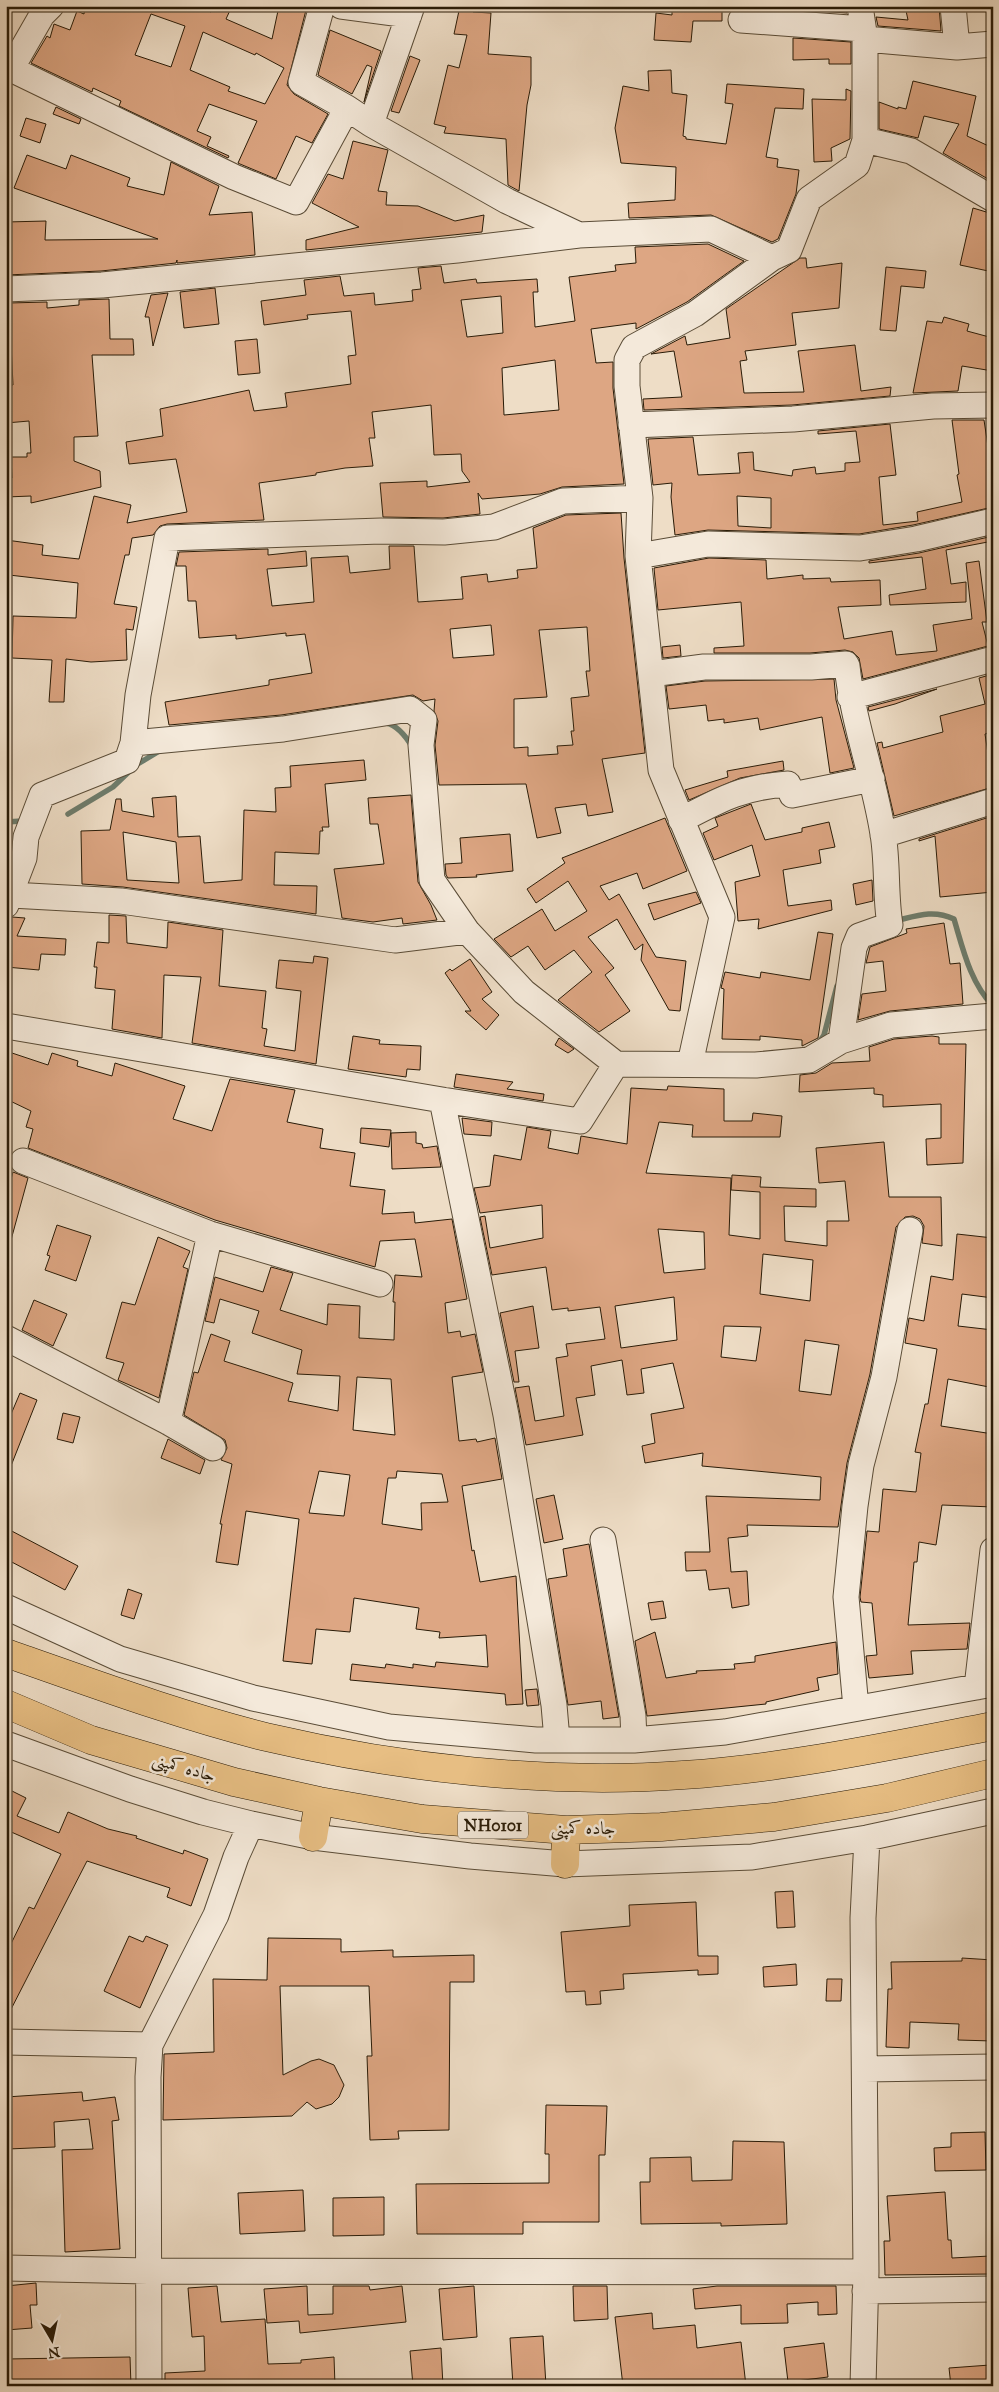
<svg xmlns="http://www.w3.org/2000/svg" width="999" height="2392" viewBox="0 0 999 2392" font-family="'IM FELL Great Primer',Amiri,serif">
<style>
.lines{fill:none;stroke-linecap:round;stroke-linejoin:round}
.stream{stroke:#6d7c6c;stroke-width:5.5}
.building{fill:#dda683;stroke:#291b07;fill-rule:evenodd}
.minor-casing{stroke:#5a4c37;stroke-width:27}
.highway-casing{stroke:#291b07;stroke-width:29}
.minor{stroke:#f4e9da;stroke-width:25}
.highway{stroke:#e7be83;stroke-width:28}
.labels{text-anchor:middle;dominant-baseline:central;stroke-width:5;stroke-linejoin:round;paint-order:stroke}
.shield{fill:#f4e9da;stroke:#665946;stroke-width:1}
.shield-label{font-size:16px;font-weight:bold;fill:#291b07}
.street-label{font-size:18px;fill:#291b07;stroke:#f4e9da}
</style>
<rect width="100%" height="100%" fill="#eeddc6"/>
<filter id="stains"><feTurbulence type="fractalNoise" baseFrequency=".004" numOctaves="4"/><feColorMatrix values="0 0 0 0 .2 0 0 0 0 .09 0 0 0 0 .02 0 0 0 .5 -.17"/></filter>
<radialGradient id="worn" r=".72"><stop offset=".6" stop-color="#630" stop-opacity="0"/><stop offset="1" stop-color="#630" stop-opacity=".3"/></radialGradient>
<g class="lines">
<path class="stream" d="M386,723C397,725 407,738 413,748
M68,814L113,787L136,765L161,750
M6,822L22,821
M895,921C916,916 933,909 954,919C963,949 970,982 993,1006
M818,1044L824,1035L837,986"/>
</g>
<path class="building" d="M85,6H194L211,12L213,6H232L226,19L272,39L279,6H307L287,85L294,94L328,114L312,143L296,136L276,179L240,164L238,163L257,121L209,104L197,131L211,137L207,146L229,156L228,158L119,106L121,101L93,88L92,92L31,63L47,36L50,38L54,24L70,30L77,11L84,14ZM151,14L185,26L171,67L135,55ZM203,32L255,55L256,53L284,68L265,104L228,91L230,87L190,70Z
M460,6H474L473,12L491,13L488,54L531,57V85L527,105L519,191L508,185L506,139L444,133L446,127L434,124L448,65L459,68L467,35L454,34Z
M672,6H722V21H693L691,42L654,40L656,13L672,15Z
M792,6H846L847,13L792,9Z
M905,6H939L941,31L878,26L876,17L908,20Z
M330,30L381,51L364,102L372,67L367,65L352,94L318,75Z
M793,38L851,42V64H829V59L793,60Z
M410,56L420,60L399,113L391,111Z
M671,70L672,93L687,95L683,136L686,137V139L726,144L733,104L725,103L727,84L804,89L803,109L775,108L766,157L778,159L777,167L799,170L796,194L778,239L772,242L711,215L629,218L628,203L675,200L676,167L621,163L615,128L623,86L649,91L648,71Z
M913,81L976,96L967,136L993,148V165L988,179L943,153L959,124L924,116L918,138L879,129V102L898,109V107L906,109Z
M846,89L851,91L850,139L831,148L832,161L814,162L812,99L846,100Z
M56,107L81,119L79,124L53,114Z
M26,118L46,124L40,143L20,136Z
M353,141L388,150L378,191L387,192L386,205L418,206L455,221L484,215L482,232L306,250V240L359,227L312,203L328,174L343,179Z
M27,155L66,169L71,155L130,178L127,186L164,195L171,162L219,186L209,215L252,212L255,255L177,263V260L176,263L101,271L6,275V222L46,221L45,240L158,239L14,188Z
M973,208L993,214V272L960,265Z
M708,244L744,261L687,302L636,329V323L591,329L596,363L613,362V388L624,484L562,487L540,494L482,499L478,493L480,514L443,518L383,517L380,483L427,481V487L470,482L462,471L461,454L434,455L431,405L372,412L375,438H369L373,466L345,468L316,473V475L259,483L264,520L167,524L160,526L153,535L132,538L129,555H125L114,604L137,607L133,630L126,629L127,660L91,662L66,659L64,702H49L52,660L12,658L13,616L76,618L78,583L9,575L6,573V540L43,545L42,555L79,559L94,496L131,505L127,523L187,512L176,459L129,464L126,442L163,436L160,409L249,390L254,411L287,407L285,393L351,384L348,356L356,355L351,311L307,315L308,319L264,325L261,301L306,295L304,280L340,276L344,296L374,293L375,305L413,301L412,290L421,289L418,268L441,266L444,283L476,279L477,283L537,279L538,292H533L535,327L575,321L569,277L616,271L615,265L636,263L635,247ZM501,296L503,333L467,337L461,300ZM555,360L559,410L504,415L502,368Z
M800,258H806L807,268L842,263L839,308L792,313L796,345L745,351L747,360L740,361L744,393L804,392L798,351L855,345L861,391L891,387L890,396L792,405L644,410L643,399L682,397L674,351L651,354L685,336L687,345L730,338L726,309Z
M886,267L926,271L924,288L901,286L896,331L880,330Z
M215,288L219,324L184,328L180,292Z
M168,293L153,346L149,317H145L151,295Z
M109,299L110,339H133L134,355H92L98,436L74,437V461L100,471L101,487L31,503V496L6,497V478H12L11,457H27V453H31L29,421L6,423V385H13L9,303L47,302V308L79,305V300Z
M944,317L969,324L967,331L993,338V371L962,366L958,391L913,393L927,321L942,323Z
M257,339L260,373L238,375L235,341Z
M952,420H984L993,480V507L913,525L859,534L708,530L675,535L671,497L672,483L653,485L648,439L693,437L698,475L740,473L738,453L753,452L754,470L792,476L793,470L815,467L816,474L845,471V463L860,462L856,431L818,434V431L890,424L896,475L879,477L883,525L918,521L917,512L962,502L957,475L959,474ZM737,496L771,498V528L738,526Z
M621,513L624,558L645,753L602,759L613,812L588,816L586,804L555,808L561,833L537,838L526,784L439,785L435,745L438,721L434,711L435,699L423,701L413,695L281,715L169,725L165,702L269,685V680L312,673L305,634L286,636V633L236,639V635L199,638L196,601H188L186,566H176L179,552L268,549V555L306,551L307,566L267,569L272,606L314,602L311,558L348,556L350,573L390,569L389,546H414L418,602L463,599L461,577L487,574L488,582L518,578L517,570L537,568L533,528L566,515ZM491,625L494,655L453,658L450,629ZM587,627L590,671H586L589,696L571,698L574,731H571L573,745L557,746L558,754L528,756V747L514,748V699L547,697L539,630Z
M993,536V541L946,550L951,584L966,582V602L890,605L889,595L926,589L922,557L869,563V561L919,553Z
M709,558L766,560L767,579L803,575V579L830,578L831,582L880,580L881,605L838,607L844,639L892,631L896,655L937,651L933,625L972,619L966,563L979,561L987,622H982L988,646L863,679L859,658L853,652L845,650L810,653H714V648L744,646L741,602L658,610L654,568Z
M680,645L681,656L663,658L662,647Z
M993,674V732L985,734L993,787L894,816L877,743L882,742L883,748L943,732L940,716L985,704L979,678Z
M834,679L836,700L854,768L830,773L822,717L760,730L758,718L724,723V719L708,721L706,705L669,709L666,686L705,681Z
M937,689L895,704L869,711L868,707Z
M364,760L366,780L325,784L329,827H322L323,831H320L319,854L275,852L274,885L317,886L316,914L123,887L82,884L81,831L110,830L116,799H121L122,811L154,817L152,798L176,796L178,837L200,836L204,883L242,880L244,810L276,812L275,788L291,787L290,766ZM123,832L176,842L179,883L127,880Z
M783,761L784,770L740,778L689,800L685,790L728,777L727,771Z
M411,795L418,882L431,905L437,920L403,924L402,918L373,922L342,918L334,869L384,864L378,824H370L368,798Z
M751,804L765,840L802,832V828L829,822L835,847L819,850L821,863L783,870L788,906L831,900L832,910L758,929L759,919L738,921L735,882L760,876L752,845L714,860L703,833L718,826L715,818Z
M993,816V892L940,897L935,836L919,841V839Z
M665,818L687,871L643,889L637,873L600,886L609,900L619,894L656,957L686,961L680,1011L669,1010L641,960L643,944L635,950L617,919L588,937L614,968L605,975L630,1011L599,1032L558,1000L592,972L574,950L545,970L528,946L511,957L494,939L542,909L555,931L587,911L568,881L536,903L527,889L565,863L562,858Z
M510,834L513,871L476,875L477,877L448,878L446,875L445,864L462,863L460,838Z
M872,880L873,901L856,905L853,884Z
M696,892L701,903L654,920L648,904Z
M109,915L126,916L127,943L167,948L168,922L223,930L219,986L266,991L262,1028L267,1029L264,1046L295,1051L301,991L276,988L279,960L313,963L314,956L328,958L316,1064L192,1043L201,977L164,975L162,1038L112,1029L115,990L95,988L97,967H94L97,942L109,943Z
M12,917L25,918L17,936L66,939L65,955L41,954L39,970L6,967V919Z
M944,923L950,964L960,963L963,1004L890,1011L858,1020L862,994L886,991L883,961L866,963L870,947L907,933L906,929Z
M818,932L833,934L818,1038L802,1046V1040L760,1036V1040L722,1039L724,989L721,988L725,972L760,978L761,972L810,980Z
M470,959L492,992L482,999L499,1015L486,1030L465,1011H471L445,973L450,969L452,971Z
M353,1036L380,1040L379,1044L421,1046L420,1070L407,1069L406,1077L348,1069Z
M932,1036L939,1037V1044H966L963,1163L927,1165L926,1139L941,1138V1104L883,1107V1095L874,1094V1088L799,1092L800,1075L816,1073L832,1063L870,1061L869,1047L894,1039Z
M559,1038L574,1049L568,1053L555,1045Z
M6,1051L48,1065L52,1053L78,1061L77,1066L112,1076L115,1063L185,1086L173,1119L212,1131L230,1079L295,1090L287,1122L323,1129L320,1148L355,1153L350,1186L385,1190L382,1214L414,1212L415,1223L452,1219L467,1299L445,1303L448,1333L460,1331L461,1337L475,1334L483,1372L452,1377L459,1441L476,1439L477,1442L495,1438L502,1479L462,1486L472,1551L474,1550L480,1582L516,1576L523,1704L506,1705L505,1694L350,1680L352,1664L385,1668L386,1664L413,1668V1664L435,1667L436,1662L488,1667L486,1635L439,1638L440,1632L416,1629L419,1608L354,1598L350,1632L316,1629L312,1664L283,1661L299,1519L246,1511L238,1565L216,1562L222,1524H220L232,1464L221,1460L227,1448L225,1440L184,1415L194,1372L198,1373L211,1334L230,1341L224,1361L293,1383L288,1401L338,1411L340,1376L297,1374L302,1350L252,1333L259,1311L220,1299L214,1323L205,1321L215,1277L263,1292L271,1267L293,1273L280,1310L327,1325L328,1304L360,1306L359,1338L394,1340L395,1302H393L395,1275L422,1277L415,1239L380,1241L375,1267L215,1220L28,1148L33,1129L26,1127L31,1111L6,1099ZM357,1377L391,1379L395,1435L353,1430ZM319,1471L350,1475L344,1516L309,1513ZM397,1471L442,1474L448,1502L421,1503L422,1530L382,1524L388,1478H396Z
M456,1074L513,1082L507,1089L544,1094L543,1101L454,1087Z
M668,1086L724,1089V1121H752L753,1113L782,1116L780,1137H692L693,1125L659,1122L646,1173L731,1178L729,1235L760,1239V1192L731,1190L732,1175L761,1177L760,1187L816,1189V1207L784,1206L785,1241L827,1246V1221H849L845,1181L819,1183L816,1148L884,1142L889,1197H941L942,1246L922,1243L924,1226L920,1219L913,1216L905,1217L896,1227L870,1374L847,1463L838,1527L747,1525L748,1536L728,1538L731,1572L747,1571L749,1605L732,1608L729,1588L709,1590L706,1570L686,1571L685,1552H710L706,1496L820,1500L821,1477L702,1466L703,1453L645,1463L642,1446L655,1443L651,1414L684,1408L673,1363L641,1369L644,1393L627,1395L622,1360L591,1366L595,1395L576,1398L583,1435L526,1445L515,1388L529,1386L535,1421L564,1416L556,1358L568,1356L566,1344L605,1339L600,1307L568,1311V1308L552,1310L546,1267L492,1275L480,1217L485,1216L490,1248L543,1238L542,1205L480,1213L474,1188L490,1186L494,1155L521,1160L527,1127L551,1131L548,1148L578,1154L581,1136L627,1144L631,1088L667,1090ZM658,1229L704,1232L705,1269L664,1273ZM763,1254L813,1260L810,1301L760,1294ZM674,1297L677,1340L621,1348L615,1306ZM724,1326L761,1327L756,1361L721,1357ZM805,1340L839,1345L831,1395L799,1391Z
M462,1118L492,1122L491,1136L464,1134Z
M361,1128L391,1130L389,1147L360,1143Z
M416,1132V1143L422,1144L423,1148L437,1146L441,1167L392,1169L391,1133Z
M13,1172L28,1178L11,1240L6,1239V1197Z
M57,1225L91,1236L76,1281L45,1270L50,1256L47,1255Z
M957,1234L993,1238V1298L962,1294L958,1326L993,1330V1370L989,1387L948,1379L941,1426L993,1434V1507L942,1505L936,1545L919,1542L917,1562H914L908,1625L970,1623L967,1649L911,1651L913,1674L869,1678L866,1656L877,1655L872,1603L861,1602L860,1597L867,1531L879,1532L883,1489L916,1492L921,1453L915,1452L925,1404H928L937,1349L905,1343L909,1318L924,1321L931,1276L953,1280Z
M158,1237L190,1251L183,1267L188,1269L159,1398L118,1380L124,1363L106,1358L122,1302L135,1305Z
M34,1300L67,1314L53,1346L22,1330Z
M533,1306L539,1348L515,1351L519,1382H514L500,1313Z
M20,1393L37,1400L7,1476L6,1426Z
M63,1413L80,1417L73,1443L57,1439Z
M168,1439L205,1460L200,1474L161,1458Z
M554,1495L563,1539L544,1543L536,1499Z
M6,1528L78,1566L65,1590L6,1559Z
M589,1544L619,1717L603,1719L601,1701L568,1705L548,1579L567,1576L563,1549Z
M128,1589L142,1594L134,1619L121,1615Z
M663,1601L666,1618L651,1620L648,1603Z
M655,1632L666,1678L697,1673L696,1671L735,1669L734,1664L755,1662V1656L836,1642L838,1674L817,1678L819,1690L766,1702V1704L647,1716L635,1641Z
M537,1689L539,1705L527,1706L525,1690Z
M6,1788L26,1798L17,1816L59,1833L68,1812L108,1829L137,1836L136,1838L183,1854L184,1850L208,1859L191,1906L167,1897L170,1888L87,1861L6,2019V1954L29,1907L34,1909L61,1854L9,1831L6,1838Z
M793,1891L795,1927L777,1928L775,1892Z
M696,1902L698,1956H718V1974L698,1975V1970L623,1974L624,1989L600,1991L601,2004L586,2005L585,1991L566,1992L561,1932L630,1926L629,1905Z
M129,1936L143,1942L146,1936L168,1945L140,2008L104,1991Z
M268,1938L341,1939V1952L393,1950V1957L474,1955V1982H450L449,2130L398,2131L399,2139L370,2140L367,2056H372L369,1986H280L283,2075L311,2061L319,2059L334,2065L344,2085L339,2097L332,2104L316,2109L307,2102L292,2116L163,2120L164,2054L214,2052L213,1979L267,1980Z
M962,1958L993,1960V2041L958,2040L959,2024L910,2022L909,2048L886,2047L888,1989H892L891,1962L962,1961Z
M796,1964L797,1985L764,1987L763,1967Z
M827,1979H842L841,2001H826Z
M82,2092L83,2101L115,2097L119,2120L112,2121L120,2249L65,2252L62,2150L93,2149L89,2119L54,2122L55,2147L8,2149L6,2142V2097Z
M546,2105L607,2106L605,2155H599V2222H523V2234H417L416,2184L549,2183V2154H545Z
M985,2132L986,2170L935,2171L934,2148L951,2147V2133Z
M733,2141L784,2142L787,2224L721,2226V2223L641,2224L640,2182H650V2158L691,2157L692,2181L732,2180Z
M303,2190L305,2231L240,2234L238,2193Z
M945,2192L948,2240H951L952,2258L990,2256L991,2274L885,2275L884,2241H890L887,2196Z
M384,2197V2235L333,2236V2198Z
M36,2283L37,2305H30L32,2328L6,2330V2286Z
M217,2286L221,2322L265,2319L268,2364L301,2363V2360L334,2357L335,2386H165V2373L205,2371L204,2336L192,2337L188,2288Z
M307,2286L308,2315L333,2314V2286H369L370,2290L402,2286L406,2322L300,2333L299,2321L267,2323L264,2289Z
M474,2286L477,2337L443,2340L439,2289Z
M573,2286H607L608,2319L574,2321Z
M717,2286H836L837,2314L818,2315V2302L787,2304L788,2323L741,2324V2305L695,2309L693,2289Z
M652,2313L653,2329L695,2325L697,2348L741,2342L746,2386H623L615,2317Z
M543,2336L546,2386H513L510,2338Z
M824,2343L828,2377L788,2382L784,2348Z
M441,2348L443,2386H413L410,2351Z
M130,2357L131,2386H6V2359Z
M990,2365L991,2386H951L949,2368Z"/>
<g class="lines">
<g class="minor-casing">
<path id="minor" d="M322,6L301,82L347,108
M341,6L409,15
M412,6L371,124L507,201L579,235
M953,6L957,47
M741,20L863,29
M865,39L957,47L993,44
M11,69L42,15L51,6
M6,70L11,69L234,177L296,202L347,108L371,124
M865,140L911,151L993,199
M6,289L102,285L457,250L579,235L711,229L772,258
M631,425L793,419L933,406L993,405
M638,556L708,544L860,548L916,539L993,521
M651,674L704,667H811L846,664L847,666C853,723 874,777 883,834C888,864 885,895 890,925L859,936L854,948L841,1041
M850,697L993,659
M133,743L283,729L410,709L424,720L421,745L432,880L467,931
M681,820C721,799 742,787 788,784L792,795L872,779
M883,835L993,801
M11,895L121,901L395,940L467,931L524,992L616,1064
M6,905L24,858L26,837L42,795L127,761L133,743L138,695L167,538L381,531L444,532L494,527L563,501L640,498
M6,1026L442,1100L580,1121L616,1064L756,1065L809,1060L841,1041L891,1025L993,1016
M690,1064L722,917L661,770L638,556L640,498L627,386V360L634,347L695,314L772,258L789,250L809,199L857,165L865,140V39L860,6
M442,1100L506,1415L554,1705L557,1740
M23,1161L210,1234L380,1284
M6,1338L168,1422L213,1448
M168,1422L210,1234
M603,1540L633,1716L634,1740
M6,1607L120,1659L253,1698L389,1727L536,1740H634L725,1732L993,1684
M977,1687L993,1550
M856,1708L846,1597L855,1506L861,1465L884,1377L910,1230
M6,1744L130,1789L203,1812L251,1824L313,1837L470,1856L565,1864L752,1857L867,1838L993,1811
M6,2042L150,2045
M865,2069L993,2067
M6,2268L148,2271L866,2272
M865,2291L993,2289
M149,2386L148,2077L150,2045L216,1915L236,1857L251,1824
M863,2386L866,2272L863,1918L867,1838"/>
</g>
<g class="highway-casing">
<path id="highway" d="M6,1653C92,1683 178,1715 266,1737C399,1768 547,1785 683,1775C787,1768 890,1746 993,1726
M6,1704L91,1740L234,1782L319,1801L422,1819L566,1830L661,1827L774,1817L887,1798L993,1773
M313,1837L319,1801
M565,1864L566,1830"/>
</g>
<use href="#minor" class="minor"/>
<use href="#highway" class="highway"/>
</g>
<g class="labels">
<rect class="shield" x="458" y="1811.5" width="70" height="27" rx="4"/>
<g class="shield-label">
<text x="493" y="1825">NH0101</text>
</g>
<g class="street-label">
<text transform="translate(184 1767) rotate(16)">جاده کمپنی</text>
<text x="583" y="1828">جاده کمپنی</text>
</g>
</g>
<rect width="999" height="2392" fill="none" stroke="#eeddc6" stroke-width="25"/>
<rect x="8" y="8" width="984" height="2377" fill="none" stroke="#291b07" stroke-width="2.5"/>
<rect x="12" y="12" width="974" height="2367" fill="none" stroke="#291b07"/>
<g transform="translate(52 2340) rotate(171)" stroke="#f4e9da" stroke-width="4" paint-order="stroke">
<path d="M0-4L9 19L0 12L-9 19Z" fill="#291b07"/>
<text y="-8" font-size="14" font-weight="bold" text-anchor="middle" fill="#291b07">N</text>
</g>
<rect width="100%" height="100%" filter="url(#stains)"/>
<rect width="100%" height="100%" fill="url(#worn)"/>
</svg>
